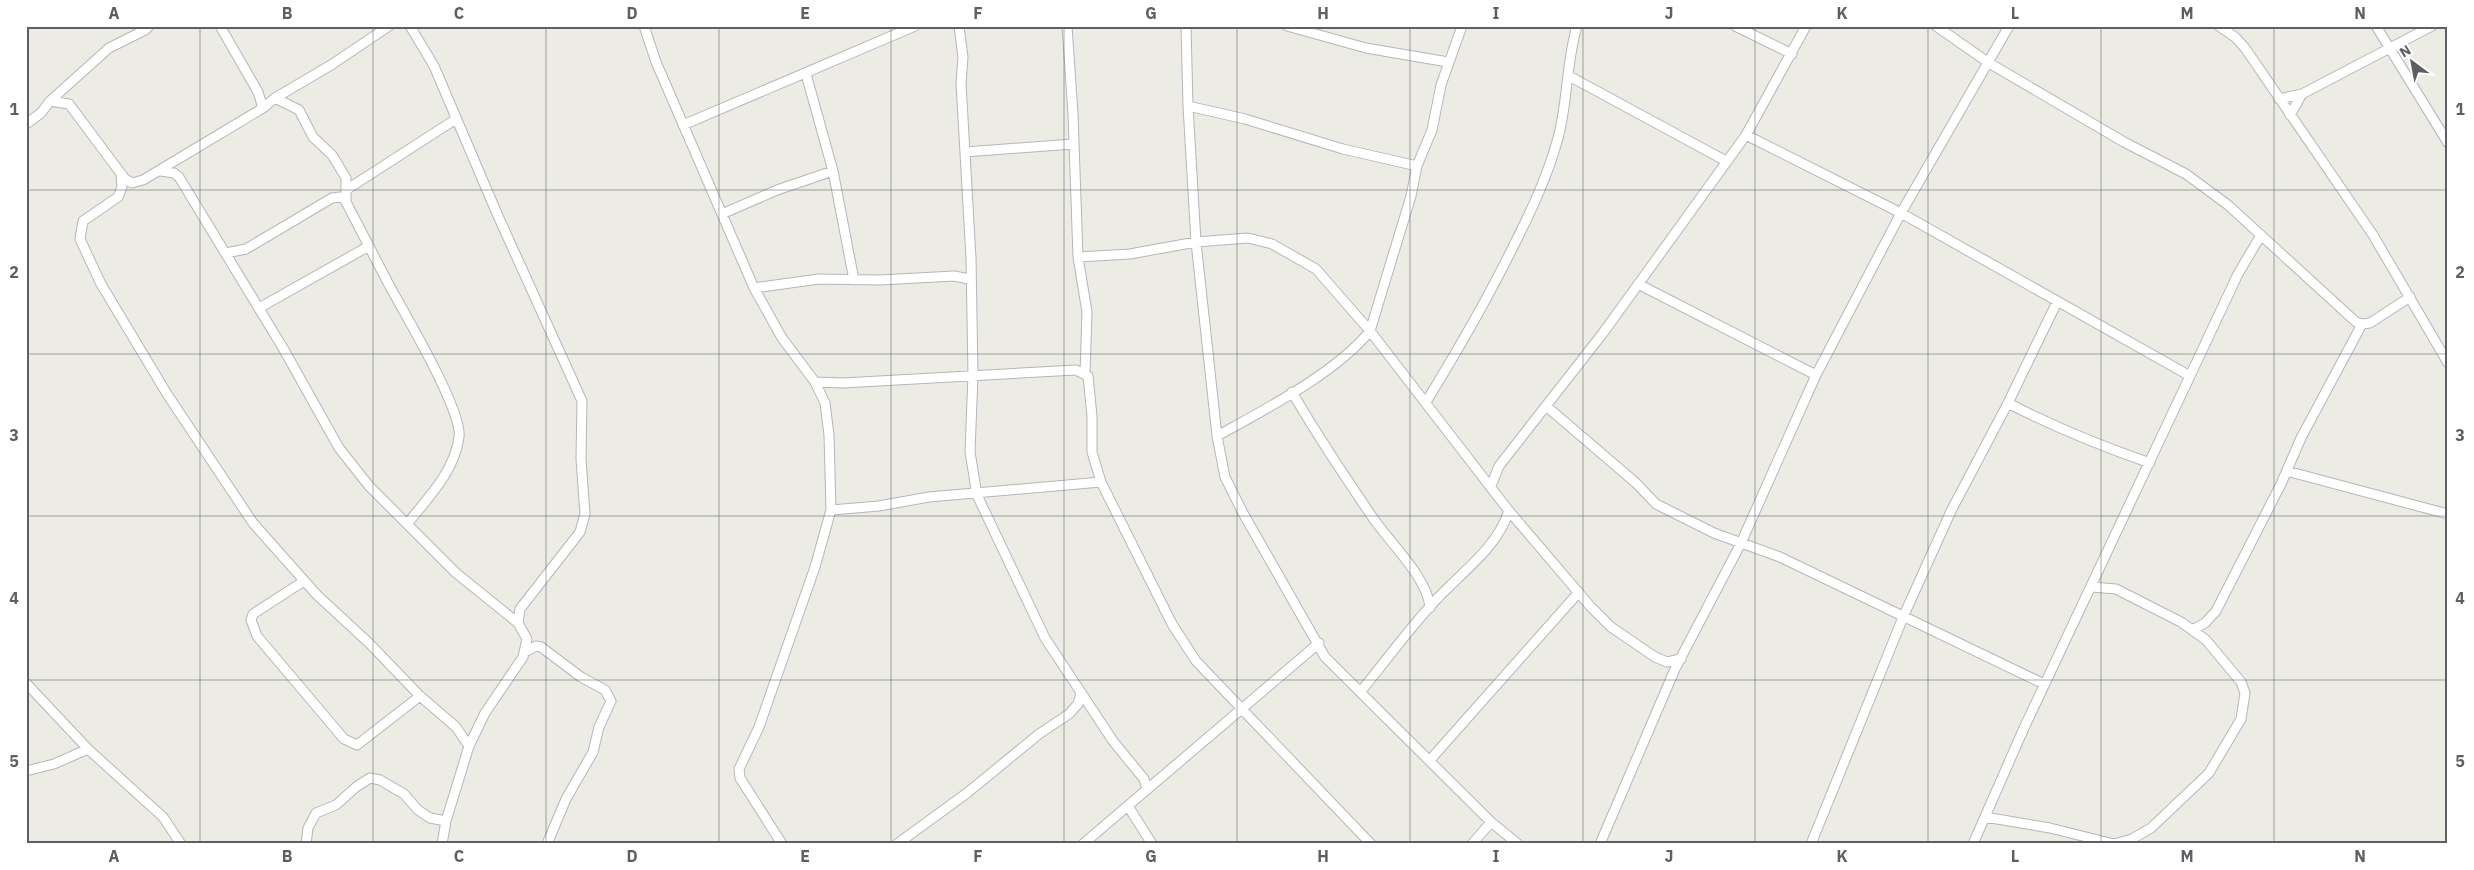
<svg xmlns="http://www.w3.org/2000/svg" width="2474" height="870" viewBox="0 0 2474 870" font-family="'IBM Plex Sans',sans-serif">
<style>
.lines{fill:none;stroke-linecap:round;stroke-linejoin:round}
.minor-casing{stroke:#b4b6ba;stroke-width:11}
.minor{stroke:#fff;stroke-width:9}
.grid{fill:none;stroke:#5c5f63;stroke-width:1;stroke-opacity:0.55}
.neatline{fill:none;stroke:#5c5f63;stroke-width:2}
.grid-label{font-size:16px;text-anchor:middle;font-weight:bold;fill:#5c5f63}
</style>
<rect width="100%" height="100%" fill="#edece4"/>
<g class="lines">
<g class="minor-casing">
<path id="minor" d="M220,26L258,92L263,108
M410,26L434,66L498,216L582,401L581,459L585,514L580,532L520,609L518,623
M644,26L656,62L754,288L782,338L815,382L825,403L829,435L831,510L815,567L759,727L739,769L740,778L782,844
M959,26L963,57L961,83L971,258L973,375L970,452L977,495L1045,638L1113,741L1144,779L1147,789
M1067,26L1073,114L1078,257L1087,312L1085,374
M1186,26L1188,106L1196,242L1217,436L1225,477L1243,513L1325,657L1491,822L1518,844
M1287,26L1366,48L1448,62
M1735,26L1792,54
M1936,26L1989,63L2124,142L2186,174L2228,205L2356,322L2362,324L2370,323L2410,297
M2219,26L2235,37L2245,48L2373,235L2448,363
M2376,26L2448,143
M806,74L833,171L854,280
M1569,76L1726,161
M275,98L299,110L313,137L332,155L346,178V202C360,229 374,256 388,283C403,311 463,411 459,437C455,471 427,499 407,524
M2279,99L2302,94L2432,26
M50,101L109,48L145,30L149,26
M1188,106L1245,119L1343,149L1417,166
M2290,115L2302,94
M26,124L41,113L50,101L69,104L125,179L132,183L143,180L263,108L275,98L331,65L389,26
M683,125L915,26
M1746,135L1901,213L2190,376
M965,152L1073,144
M161,171L174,173L179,177L283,348L339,448L369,486L456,573L518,623L527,639L523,657L485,713L469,746L446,821L442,844
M121,174L122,187L118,197L83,221L80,239L101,284L167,394L253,523L317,595L369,643L420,696L456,727L469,746
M346,190L456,119
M722,214L777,190L833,171
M226,253L246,249L332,198L340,197L346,200
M1078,257L1130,254L1196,242L1248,238L1272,244L1316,269L1370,331L1509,511L1590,606L1611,627L1655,657L1667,662L1681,659
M1638,284L1816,375
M754,288L819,279L880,280L954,276L969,279
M259,308L369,246
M815,382L843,383L1076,370L1088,376L1092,416V452L1101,482L1172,624L1196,661L1371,844
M1292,392C1317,435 1345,477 1373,518C1390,543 1428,578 1430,608
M1426,402C1458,350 1488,298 1515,243C1532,209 1548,175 1558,138C1568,101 1566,63 1577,26
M2008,403C2054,427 2101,446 2150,463
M1546,406L1636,483L1656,504L1714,533L1780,557L2044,684
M1217,436C1264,410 1336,373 1370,331L1411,196L1417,166L1432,130L1441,85L1462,26
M2287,471L2448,514
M1491,486L1499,466L1603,333L1746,135L1806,26
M831,510L879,506L929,497L1101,482
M304,581L253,614L251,620L257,636L344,739L357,745L420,696
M2192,630L2205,623L2216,611L2281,484L2301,438L2362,324
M525,652L536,646L541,647L581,677L605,690L611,701L599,727L593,752L566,799L547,844
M26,683L88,749L163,817L181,844
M1361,691C1385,662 1408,630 1434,602C1460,573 1496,550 1509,511
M1430,760L1579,592
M26,771L54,764L88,749
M1128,806L1152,844
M1985,817L2050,828L2114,844L2132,839L2151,828L2209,773L2241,719L2245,693L2241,682L2206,640L2181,622L2116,589L2092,587
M306,844L308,828L316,813L336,805L356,787L370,778L380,780L404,794L418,810L430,818L446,821
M897,844L967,793L1039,734L1069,714L1078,704L1081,693
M1083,844L1319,643
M1472,844L1491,822
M1600,844L1675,669L1741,543L1816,375L1901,213L2009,26
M1811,844L1904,615L1952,509L2008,403L2057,302
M1973,844L2024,728L2190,376L2238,274L2261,235"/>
</g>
<use href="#minor" class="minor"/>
</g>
<path class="grid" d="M200,26V844M373,26V844M546,26V844M719,26V844M891,26V844M1064,26V844M1237,26V844M1410,26V844M1583,26V844M1755,26V844M1928,26V844M2101,26V844M2274,26V844M26,190H2448M26,354H2448M26,516H2448M26,680H2448"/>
<rect width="2474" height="870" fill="none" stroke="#ffffff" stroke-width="55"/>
<g transform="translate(2412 62) rotate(328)" stroke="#ffffff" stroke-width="4" paint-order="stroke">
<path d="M0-4L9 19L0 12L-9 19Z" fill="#5c5f63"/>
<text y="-8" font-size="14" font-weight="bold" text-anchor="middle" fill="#5c5f63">N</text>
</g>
<rect x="28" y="28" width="2418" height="814" class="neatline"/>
<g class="grid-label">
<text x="114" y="19">A</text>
<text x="287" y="19">B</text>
<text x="459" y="19">C</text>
<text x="632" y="19">D</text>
<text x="805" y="19">E</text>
<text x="978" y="19">F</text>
<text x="1151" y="19">G</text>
<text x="1323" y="19">H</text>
<text x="1496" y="19">I</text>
<text x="1669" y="19">J</text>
<text x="1842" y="19">K</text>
<text x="2015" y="19">L</text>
<text x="2187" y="19">M</text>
<text x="2360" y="19">N</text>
<text x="14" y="115">1</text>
<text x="2460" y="115">1</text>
<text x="14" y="278">2</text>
<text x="2460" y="278">2</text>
<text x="14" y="441">3</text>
<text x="2460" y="441">3</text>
<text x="14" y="604">4</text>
<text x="2460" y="604">4</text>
<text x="14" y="767">5</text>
<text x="2460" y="767">5</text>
<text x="114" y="862">A</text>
<text x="287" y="862">B</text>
<text x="459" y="862">C</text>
<text x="632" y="862">D</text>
<text x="805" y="862">E</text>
<text x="978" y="862">F</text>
<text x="1151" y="862">G</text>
<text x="1323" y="862">H</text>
<text x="1496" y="862">I</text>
<text x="1669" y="862">J</text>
<text x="1842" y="862">K</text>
<text x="2015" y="862">L</text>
<text x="2187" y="862">M</text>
<text x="2360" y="862">N</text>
</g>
</svg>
